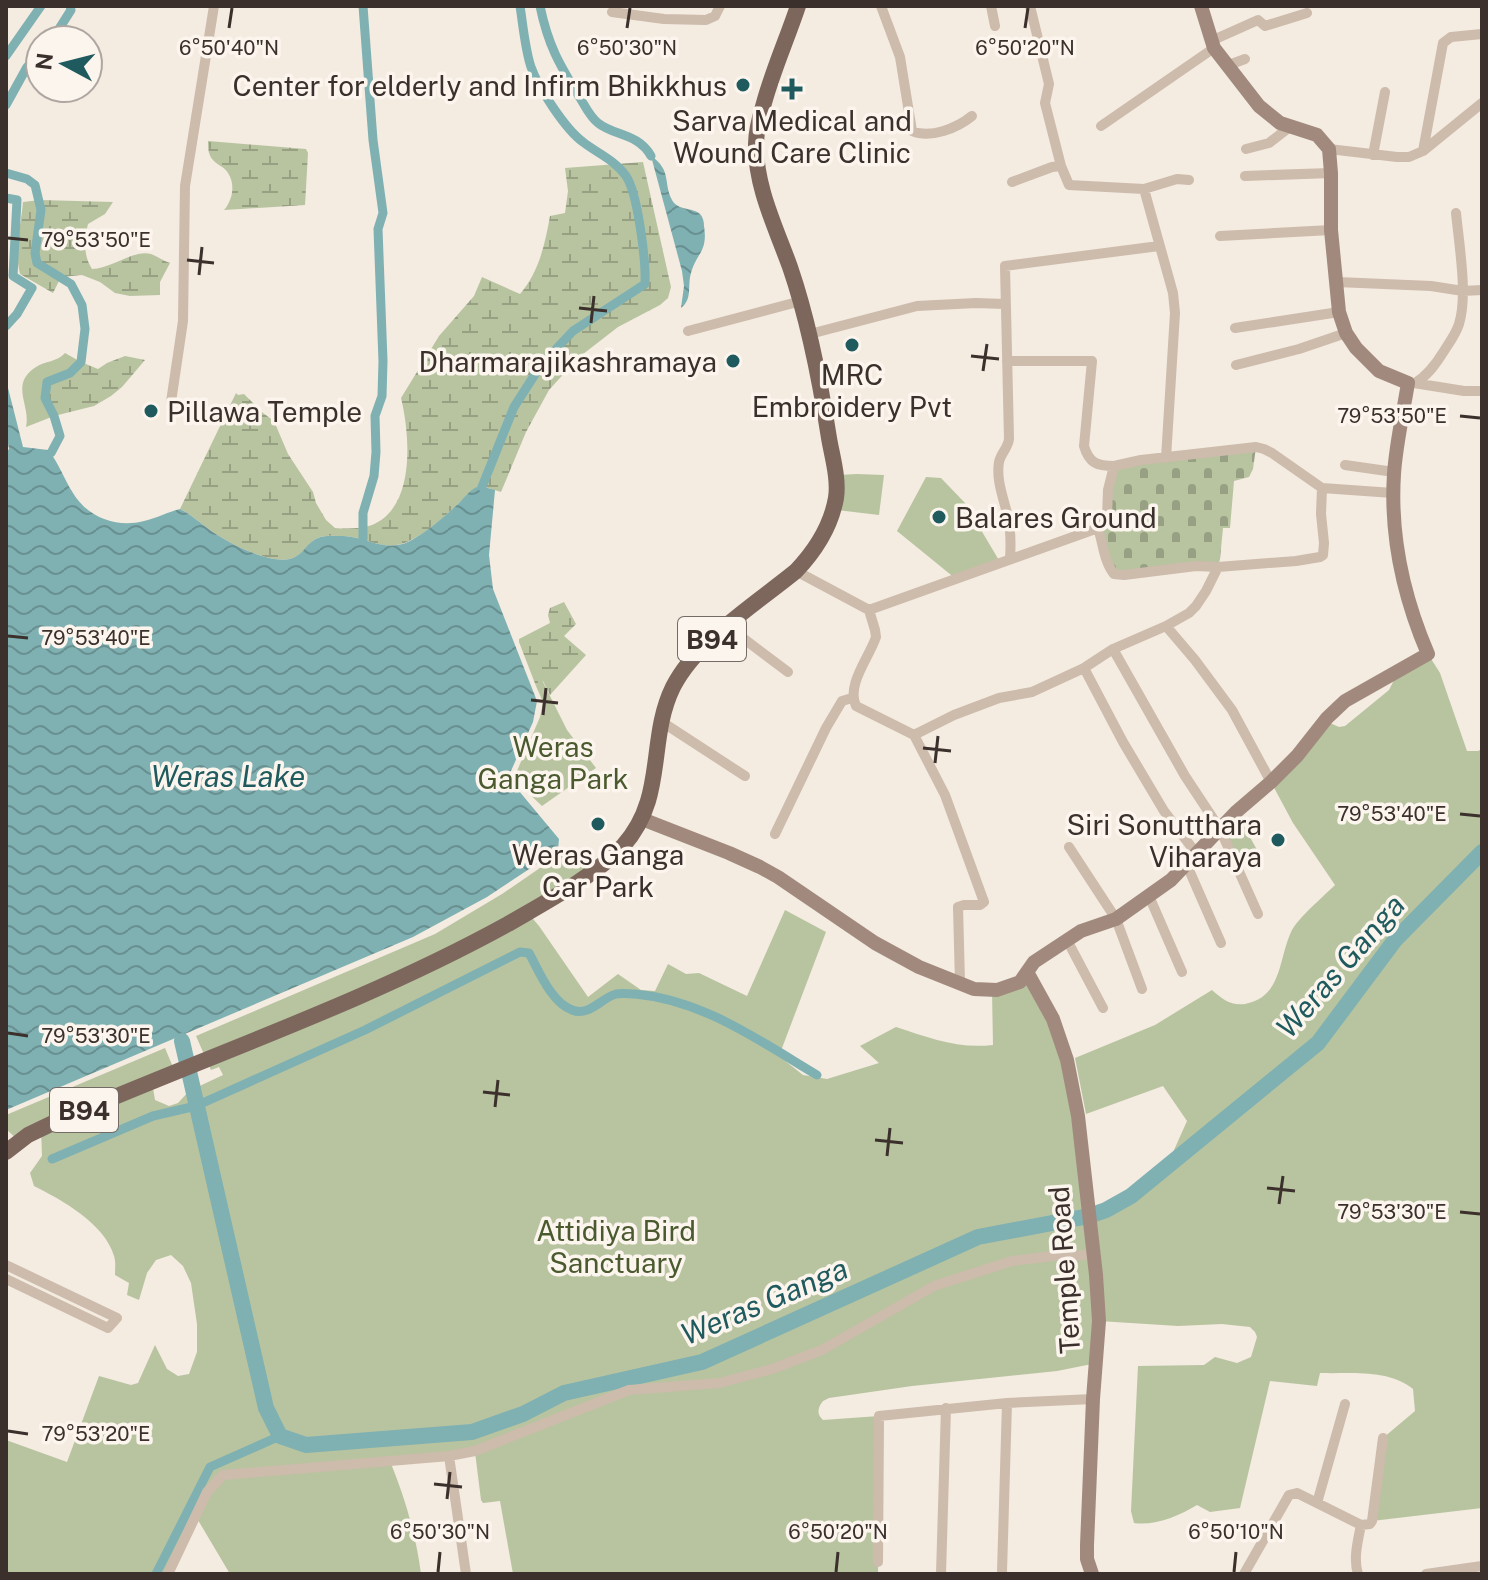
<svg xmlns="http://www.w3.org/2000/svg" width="1488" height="1580" viewBox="0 0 1488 1580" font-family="'Public Sans',sans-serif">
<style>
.wetland{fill:url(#wetland-marsh)}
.cemetery{fill:url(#cemetery-stones)}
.park{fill:#b8c4a0}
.water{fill:url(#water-waves)}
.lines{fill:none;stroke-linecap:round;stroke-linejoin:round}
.canal{stroke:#7fb0b2;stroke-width:9}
.river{stroke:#7fb0b2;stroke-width:16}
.street{stroke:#cdbbac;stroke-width:10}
.secondary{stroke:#a18a7d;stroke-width:14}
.primary{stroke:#7d675c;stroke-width:16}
.ticks{fill:none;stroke:#3b302b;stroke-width:3}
.poi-dot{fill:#1f5a5e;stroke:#fbf5ee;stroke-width:3}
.labels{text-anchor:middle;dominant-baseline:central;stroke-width:7;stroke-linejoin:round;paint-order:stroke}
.shield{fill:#fbf5ee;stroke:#756b66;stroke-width:2}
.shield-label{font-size:26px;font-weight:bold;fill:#3b302b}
.poi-label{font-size:28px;fill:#3b302b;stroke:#fbf5ee;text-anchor:end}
.park-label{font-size:28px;fill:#4a5a2e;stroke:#fbf5ee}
.street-label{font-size:28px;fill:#3b302b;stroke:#fbf5ee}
.water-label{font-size:30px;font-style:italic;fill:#1f5a5e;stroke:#fbf5ee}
.ticks-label{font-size:20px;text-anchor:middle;fill:#3b302b;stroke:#fbf5ee;stroke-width:7;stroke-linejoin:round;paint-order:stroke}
</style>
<defs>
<pattern id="wetland-marsh" width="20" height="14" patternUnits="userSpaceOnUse" patternTransform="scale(2)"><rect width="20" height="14" fill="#b8c4a0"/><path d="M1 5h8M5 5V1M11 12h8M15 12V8" fill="none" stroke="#97a083"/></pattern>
<pattern id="cemetery-stones" width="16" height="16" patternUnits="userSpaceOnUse" patternTransform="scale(2)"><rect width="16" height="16" fill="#b8c4a0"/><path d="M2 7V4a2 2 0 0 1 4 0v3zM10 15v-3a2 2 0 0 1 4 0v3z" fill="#97a083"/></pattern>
<pattern id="water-waves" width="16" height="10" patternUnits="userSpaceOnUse" patternTransform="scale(2)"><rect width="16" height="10" fill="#7fb0b2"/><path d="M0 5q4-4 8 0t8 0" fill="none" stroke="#699091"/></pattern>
</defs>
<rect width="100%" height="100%" fill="#f4ebe1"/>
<path class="wetland" d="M208,141L306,149L308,153L305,205L224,210C232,201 236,185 228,173C225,167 217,165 213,160C208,155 208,147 208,141Z
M643,162L671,287L668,298L660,305L618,327L578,358L549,390L526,432L501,492C493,490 484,485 477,488C470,491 464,499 458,504C444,517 427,533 409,541C385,553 369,538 344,536C334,536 322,534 314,540C305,547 302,556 290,559C269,564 228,543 210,530C200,523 192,515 180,509L236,393L238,395L244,394L263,413L274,421L288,454L313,492L316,503L326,520L335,528C347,529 361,529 372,525C416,507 410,435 401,398L439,336L474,296L482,277L520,294C539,272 545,244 550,216L565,213L568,191L565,168Z
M40,200L113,202L105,214L88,224C84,239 83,255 92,269C111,269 134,249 151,254C157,256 163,261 170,263L160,282V295L130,296L115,293L100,282L82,275L61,277L53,293L20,274C14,251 21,225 23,202Z
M125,356L145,360L122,387L111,396L94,406L54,416L45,398L47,382L70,373L81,362L98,369L107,363Z
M564,602L576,624L564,636L586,655L550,695L543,681L536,686L519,642V639L550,623L548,615L550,608Z"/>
<path class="cemetery" d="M1256,447L1253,469L1249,477L1234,481L1230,528H1223L1220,559L1218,567L1114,574L1098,528L1104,523L1114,466Z"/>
<path class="park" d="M65,353L81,362L70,373L47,382L45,398L54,416L26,427C31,405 9,384 36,367C45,361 57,362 65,353Z
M857,474L884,475L879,515L837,510L839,475Z
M926,477L941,478L965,503L1000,562L956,579L897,531Z
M1428,654L1440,673L1467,751H1478L1482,749V1508L1372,1521L1383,1438L1415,1411L1413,1389C1388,1369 1352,1374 1320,1373L1317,1386L1270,1381L1240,1508L1210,1512L1197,1505C1179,1516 1155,1526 1134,1523L1131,1511L1138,1366L1204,1365L1215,1357L1237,1363L1251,1357L1257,1337L1255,1332L1250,1327L1222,1324L1178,1326L1099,1321L1097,1363L1057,1371L912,1386L829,1398L823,1401C818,1407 816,1414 823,1420L879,1416L878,1574H513L500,1501L483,1503L481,1500L475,1452L390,1461C405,1498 416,1535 421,1574H230L195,1515L168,1574H6V1440L67,1462L99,1376L131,1385L138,1383L155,1345L167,1369L178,1376L189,1374L197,1352V1324L191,1283L183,1266L171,1255L156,1260L147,1273L139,1300L127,1295L129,1283L115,1275C115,1269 116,1262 114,1256C105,1224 62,1200 34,1186L30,1173L42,1156L41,1129L19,1141L6,1129V1115L165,1048L175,1072L152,1082L155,1100L169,1106L178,1103L189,1091L223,1075L219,1067L211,1070L196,1036L435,934L502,894L566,850L591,873L528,913L539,926L588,997L618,974L641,990L655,991L668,964L686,974L699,973L747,996L785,910L826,932L779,1056L803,1075L827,1079L879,1063L860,1046L896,1027C930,1038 957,1049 993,1045L992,991L1024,978L1053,1019L1090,1216L1106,1210L1131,1196L1166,1168L1187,1121L1163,1086L1086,1114L1075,1058L1155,1025L1212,990C1222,999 1231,1006 1245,1004C1283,997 1278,958 1292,930C1299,917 1324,896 1335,885L1293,823L1271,782L1330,723L1339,727L1345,726L1389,690L1395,678Z
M542,680L567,730L596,768L542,806L518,783L517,771L540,717L543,702L536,686Z
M1236,812L1261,857L1237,867L1220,829Z"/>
<path class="water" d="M651,156C672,170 663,183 672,200C678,211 692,207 700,214C703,217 704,222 704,226C708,252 697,252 691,273C687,286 693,299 681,308L684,286L682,271Z
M6,380L23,447L48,450C59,463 64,479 73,493C88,518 117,528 144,521C157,518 168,512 180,509C192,515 200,523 210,530C228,543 269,564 290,559C302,556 305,546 314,540C323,534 334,536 344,536C369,538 386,553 410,541C427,532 444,517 459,503C464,498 470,490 477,487C483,486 490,489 495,490L489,555L493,589L537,701L533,722L510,773L514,785L559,839L558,850L487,897L413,937L6,1110V453L9,449L6,433Z"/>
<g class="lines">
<path class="canal" d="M540,6C548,45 559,64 580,98C585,106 590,117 598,123C614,136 638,133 651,156
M52,40L71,10L70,6
M6,56L41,6
M6,105L27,67L40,53
M6,173L27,179L35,185L41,210L35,253L37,263L71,284L82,305L85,329L81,362L70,373L47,382L45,398L54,416L60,436L51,453
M6,198L17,200L13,276L32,288L17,314L6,326
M482,487L514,407L541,365L573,331L645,284C646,261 638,194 626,176C615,160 597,153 583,142C565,129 538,87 531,67C525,49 523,25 520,6
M363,539V513L374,476L376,452L375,416L382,396L383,361L378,229L383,213L373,140L363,6
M52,1159L153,1116L196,1106L365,1030L520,952L529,953C539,971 551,1002 572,1010C589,1017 601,998 616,994C621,993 630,994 635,994C703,1000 760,1041 817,1075
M156,1574L210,1467L280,1436"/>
<path class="river" d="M182,1041L266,1408L280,1436L306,1445L472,1432L523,1414L564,1393L702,1362L978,1237L1089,1216L1106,1210L1131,1196L1318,1043L1395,940L1482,852"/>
<path class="street" d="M881,6L900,57L912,131C931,139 957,128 972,116
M991,6L995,26
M1030,6L1049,84L1045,103L1061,166
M612,12L664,19L706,20L715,16L720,6
M1211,41L1258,20L1265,26L1307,13
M1226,66L1245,59
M1101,126L1214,48
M1246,149L1269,143L1291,126
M1329,149L1397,157H1409L1423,151L1443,43L1451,37L1482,34
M1423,151L1482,103
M1373,155L1385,92
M1245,176L1331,173
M1012,182L1052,167L1061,166L1069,185L1144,189L1177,179L1189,180
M1144,189L1173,293L1175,313L1166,458
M1220,236L1331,230
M1337,282L1431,286L1463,291L1482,290
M1235,328L1339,312
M688,331L801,301
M810,334L917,306L976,303L1005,304
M1007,361H1092L1084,446C1089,463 1097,466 1114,466
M1236,365L1299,349L1346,333
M1414,383L1464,391H1482
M1415,383C1428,375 1436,364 1444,351C1449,343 1456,334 1459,324C1468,296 1459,244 1456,213
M171,402L183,321L185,186L214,6
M1345,465L1394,472
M1098,528L1107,517L1108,490L1114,466L1141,460L1256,447L1264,449L1272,453L1322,488L1393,493
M1010,559C1011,544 1011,528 1007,513C1003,497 996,479 999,462C1001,453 1008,448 1009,439L1005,266L1159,246
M796,571L869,610L875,630L876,637C869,658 846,685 856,706L914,735L954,715L999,698L1032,692L1084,668L1113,649L1166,626L1189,613L1196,606L1206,591L1218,567L1296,561L1320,557L1323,555L1324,543L1321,514L1322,488
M869,610L1098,528C1103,543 1104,562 1114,574L1124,575L1196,566L1218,567
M727,626L788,672
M1166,626L1195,660L1232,710L1271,782
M1113,649L1185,776L1220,829L1258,914
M1084,668L1123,742L1164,811L1196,853
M662,722L745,776
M914,735L945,795L984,902L980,905H964L958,907L960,983
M775,834L826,728L842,701L852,698
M1069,847L1116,919L1142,989
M1186,863L1221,943
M1149,896L1182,972
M1067,940L1103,1008
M6,1265L117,1318L108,1328L6,1279
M1317,1503L1345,1404
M878,1562L879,1416L1007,1403L1093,1399
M1002,1572L1007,1403
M168,1574L207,1492L223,1475L449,1456
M466,1574L449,1456L475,1451L629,1390L719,1383L772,1369L822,1350L934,1286L1012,1261L1053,1256L1093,1255
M941,1574L946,1408
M1244,1574L1289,1495L1297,1493L1361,1525L1370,1524L1372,1521L1383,1438
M1358,1574C1353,1559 1358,1540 1361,1525
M1426,1574L1482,1566"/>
<path class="secondary" d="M642,819L729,853L760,867L778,877L875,943L919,967L974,989L997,990L1020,982L1034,962L1081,931L1116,919L1171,880L1236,812L1271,782L1297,756L1327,718L1345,701L1428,654C1404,598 1390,536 1394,474C1396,444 1403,414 1408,383L1379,371L1356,348L1346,333L1339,312L1331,230V173L1329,149L1317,135L1280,123L1259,106L1214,48L1201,6
M1027,972L1053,1019L1067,1060L1078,1116L1096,1275L1099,1321L1093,1399L1087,1545V1559L1092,1574"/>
<path class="primary" d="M6,1152L28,1135L53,1123C204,1057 363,1004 508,924C544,903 595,876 623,846C667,797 647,740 673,687C696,641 757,603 796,571C815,551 831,526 836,498C839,479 832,456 829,438C820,380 809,322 790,267C776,228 755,186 756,144C756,130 760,116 764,103C773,70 787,39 798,6"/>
</g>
<path class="ticks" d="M229,28L232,8M627,28L630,8M1025,28L1028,8M8,238L28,240M187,260L214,263M199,275L202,247M579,308L607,311M591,323L594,296M971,356L999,359M983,371L987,344M1460,416L1480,418M8,636L28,638M531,700L558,703M543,715L546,688M923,748L951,751M935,763L938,736M1460,814L1480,816M8,1033L28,1036M483,1092L510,1095M495,1107L498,1080M875,1140L903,1143M887,1156L890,1128M1267,1188L1295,1191M1279,1204L1283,1176M1460,1212L1480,1214M8,1431L28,1434M434,1484L462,1487M447,1499L450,1472M438,1572L440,1552M836,1572L838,1552M1234,1572L1236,1552"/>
<g class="poi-dot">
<circle cx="743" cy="85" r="8"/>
<path d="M788 77h8v8h8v8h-8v8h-8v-8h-8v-8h8z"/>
<circle cx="852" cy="345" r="8"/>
<circle cx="733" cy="361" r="8"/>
<circle cx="151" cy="411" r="8"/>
<circle cx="939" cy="517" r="8"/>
<circle cx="598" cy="824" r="8"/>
<circle cx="1278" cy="840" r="8"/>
</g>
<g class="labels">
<g class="shield">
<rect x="678" y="617" width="68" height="44" rx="6"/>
<rect x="50" y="1088" width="68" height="44" rx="6"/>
</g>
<g class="shield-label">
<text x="712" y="639">B94</text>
<text x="84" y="1110">B94</text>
</g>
<g class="poi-label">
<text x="727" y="85">Center for elderly and Infirm Bhikkhus</text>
<text x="792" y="120" text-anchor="middle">Sarva Medical and<tspan x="792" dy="32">Wound Care Clinic</tspan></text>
<text x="717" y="361">Dharmarajikashramaya</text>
<text x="852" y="374" text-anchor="middle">MRC<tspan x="852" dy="32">Embroidery Pvt</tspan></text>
<text x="167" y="411" text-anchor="start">Pillawa Temple</text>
<text x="955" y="517" text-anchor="start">Balares Ground</text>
<text x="1262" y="824">Siri Sonutthara<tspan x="1262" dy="32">Viharaya</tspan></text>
<text x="598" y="854" text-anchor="middle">Weras Ganga<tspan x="598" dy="32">Car Park</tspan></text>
</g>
<g class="park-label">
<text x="553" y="746">Weras<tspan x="553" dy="32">Ganga Park</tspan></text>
<text x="616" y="1230">Attidiya Bird<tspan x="616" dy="32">Sanctuary</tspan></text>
</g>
<g class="street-label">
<text transform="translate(1064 1270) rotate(-94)">Temple Road</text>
</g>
<g class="water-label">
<text x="228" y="776">Weras Lake</text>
<text transform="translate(1340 966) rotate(-49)">Weras Ganga</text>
<text transform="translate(764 1301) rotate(-23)">Weras Ganga</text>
</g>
</g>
<g class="ticks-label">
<text x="229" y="55">6°50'40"N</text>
<text x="627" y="55">6°50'30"N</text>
<text x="1025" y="55">6°50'20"N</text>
<text x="96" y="247">79°53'50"E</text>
<text x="1392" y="423">79°53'50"E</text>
<text x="96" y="645">79°53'40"E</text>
<text x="1392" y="821">79°53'40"E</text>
<text x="96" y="1043">79°53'30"E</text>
<text x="1392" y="1219">79°53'30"E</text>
<text x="96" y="1441">79°53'20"E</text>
<text x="440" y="1539">6°50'30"N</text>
<text x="838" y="1539">6°50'20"N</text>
<text x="1236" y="1539">6°50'10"N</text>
</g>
<rect width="1488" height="1580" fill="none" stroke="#3b302b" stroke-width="16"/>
<g transform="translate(64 64) rotate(277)"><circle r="38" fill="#fbf5ee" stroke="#aea6a0" stroke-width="2"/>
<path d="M0-6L14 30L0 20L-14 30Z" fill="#1f5a5e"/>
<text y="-12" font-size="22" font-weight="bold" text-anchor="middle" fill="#3b302b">N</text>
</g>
</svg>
